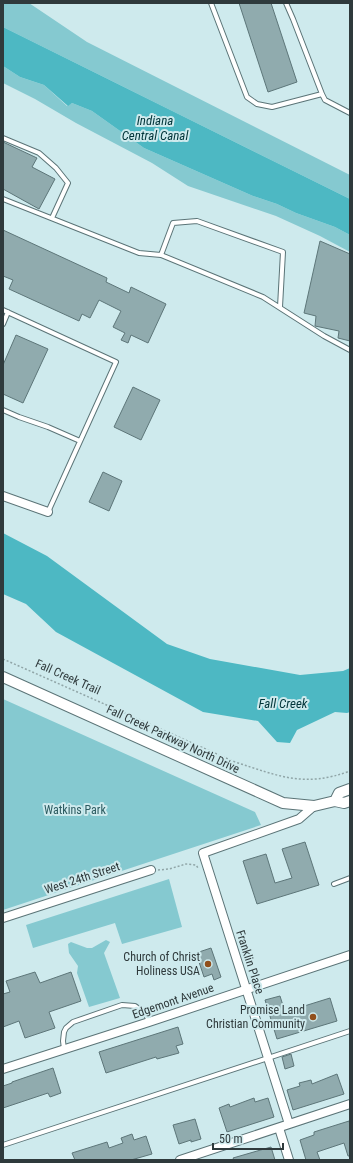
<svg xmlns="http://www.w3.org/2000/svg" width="353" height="1163" viewBox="0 0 353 1163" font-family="'Roboto Condensed',sans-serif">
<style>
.green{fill:#85c9d0}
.water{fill:#4db8c3}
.building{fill:#90abae;stroke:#5d7679}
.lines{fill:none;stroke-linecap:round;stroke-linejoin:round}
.service-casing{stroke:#5b7477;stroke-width:6}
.minor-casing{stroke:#5b7477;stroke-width:10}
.tertiary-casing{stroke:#5b7477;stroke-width:12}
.path{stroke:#90a5a7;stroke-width:1.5;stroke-dasharray:2 2;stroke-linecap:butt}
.service{stroke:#fff;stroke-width:4}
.minor{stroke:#fff;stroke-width:8}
.tertiary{stroke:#fff;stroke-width:10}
.poi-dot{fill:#914f1c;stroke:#ceeaed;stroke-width:1.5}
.labels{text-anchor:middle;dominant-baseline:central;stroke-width:4;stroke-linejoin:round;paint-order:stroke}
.street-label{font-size:12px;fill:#2f3a3c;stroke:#ceeaed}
.park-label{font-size:12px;fill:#2b5a5f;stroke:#ceeaed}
.poi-label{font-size:12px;fill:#2f3a3c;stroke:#ceeaed;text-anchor:end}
.water-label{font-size:13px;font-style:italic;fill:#003439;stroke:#ceeaed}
</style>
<rect width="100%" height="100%" fill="#ceeaed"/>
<path class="green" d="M3,3H29L87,42L350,175V199L3,27Z
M3,66L20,77L44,85L67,106L72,103L92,111L144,148L253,196L277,204L296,213L335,227L350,235V252L320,236L276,216L188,186L152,163L76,123L35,99L3,83Z
M3,699L255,812L261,825L3,910Z
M169,879L182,927L122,944L115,923L33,948L26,925Z
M106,940L110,942L104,953L120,998L89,1007L77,973L78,966L69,953L68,944L71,942L87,948H92Z"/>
<path class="water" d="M3,27L350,199V235L335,227L296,213L277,204L253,196L144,148L92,111L72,103L68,106L44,85L20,77L3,66Z
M3,533L47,556L167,644L210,659L300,675L343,671L350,668V712L347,713L335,712L297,730L290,743L277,742L258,721L203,712L56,632L26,604L3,594Z"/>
<path class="building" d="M239,3H271L297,82L268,92Z
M3,142L37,158L32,167L55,179L39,209L3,189Z
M3,230L107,278L106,282L129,293L131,287L166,304L148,343L131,335L128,343L121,340L125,333L113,327L121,311L99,300L90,318L82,314L79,321L9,289L13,280L3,276Z
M320,241L350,254V341L338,338L339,331L315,326L316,316L304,313Z
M16,335L48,349L23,403L3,394V365Z
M133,387L160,400L141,440L114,427Z
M103,472L122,481L109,511L89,502Z
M305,842L319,885L257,904L243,861L266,854L275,883L292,878L282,849Z
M211,948L221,977L214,980L212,974L204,977L196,953Z
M35,972L40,983L71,972L81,1001L49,1012L55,1028L25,1038L19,1021L3,1027V994L10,992L6,981Z
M280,996L285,1012L330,998L337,1021L277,1039L265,1000Z
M178,1027L183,1044L176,1046L179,1053L157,1059L156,1057L106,1073L99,1052Z
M291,1054L294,1066L285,1069L282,1057Z
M53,1068L61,1093L50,1097L48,1093L3,1108V1086L12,1083V1082Z
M337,1074L344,1094L293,1110L287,1090L300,1086L299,1083L311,1080L312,1084Z
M254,1098L255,1102L268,1098L274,1117L227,1132L219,1108L229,1104L230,1107Z
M195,1119L201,1139L191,1142V1140L179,1144L173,1125Z
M349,1121L350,1125V1156H348L344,1143L317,1152L320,1160H306L300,1140L314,1135V1132Z
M132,1134L134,1140L146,1136L152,1154L131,1160H75L72,1153L107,1142L109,1148L123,1143L121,1138Z
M271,1147L275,1160H234L233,1158Z"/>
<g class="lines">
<g class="service-casing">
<path id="service" d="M211,3L247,97L257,104L272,107L322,94
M286,3L293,19L322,94L325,100L350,113
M3,138L39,153L56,168L68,183L52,218
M3,199L139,253L161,255L263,297L324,336L350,350
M161,255L173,223L197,221L283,252L280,307
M3,310L116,362L48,512
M3,324L8,312
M3,410L19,417L48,427L80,441
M334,884L350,878
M64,1049L63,1041L64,1032L66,1028L73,1022L122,1005L135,1006L146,1014L149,1022
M3,1145L350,1031"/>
</g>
<g class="minor-casing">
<path id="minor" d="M3,496L48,512
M3,918L151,870
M3,1069L149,1022L350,955
M289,1124L203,853L299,819L314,806
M279,1128L289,1160
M180,1160L350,1104"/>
</g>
<g class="tertiary-casing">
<path id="tertiary" d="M3,677L283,803L314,806L335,801
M335,801L339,793L350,789
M335,801L344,803L350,801"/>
</g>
<path class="path" d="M3,659L235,762C279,776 304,788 350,771
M158,870L169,869L186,864L196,865L198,868"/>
<use href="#service" class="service"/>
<use href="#minor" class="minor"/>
<use href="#tertiary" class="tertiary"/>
</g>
<g class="poi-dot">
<circle cx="208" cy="964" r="4"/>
<circle cx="313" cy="1017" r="4"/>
</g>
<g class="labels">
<g class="street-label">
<text transform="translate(68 677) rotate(24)">Fall Creek Trail</text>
<text transform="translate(173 739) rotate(25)">Fall Creek Parkway North Drive</text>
<text transform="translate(82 878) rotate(-18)">West 24th Street</text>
<text transform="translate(250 962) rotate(72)">Franklin Place</text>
<text transform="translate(173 1001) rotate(-19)">Edgemont Avenue</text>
</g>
<g class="park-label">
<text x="75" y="810">Watkins Park</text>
</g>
<g class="poi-label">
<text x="200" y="957">Church of Christ<tspan x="200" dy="14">Holiness USA</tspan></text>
<text x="305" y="1010">Promise Land<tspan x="305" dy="14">Christian Community</tspan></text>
</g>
<g class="water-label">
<text x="155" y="120">Indiana<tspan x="155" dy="15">Central Canal</tspan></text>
<text x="283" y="703">Fall Creek</text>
</g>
</g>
<rect width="353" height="1163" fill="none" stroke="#2f3a3c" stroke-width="8"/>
<path d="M213 1143v6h70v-6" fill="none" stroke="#2f3a3c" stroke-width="2"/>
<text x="219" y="1143" font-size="12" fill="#2f3a3c" stroke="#ceeaed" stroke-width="3" paint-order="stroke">50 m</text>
</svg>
